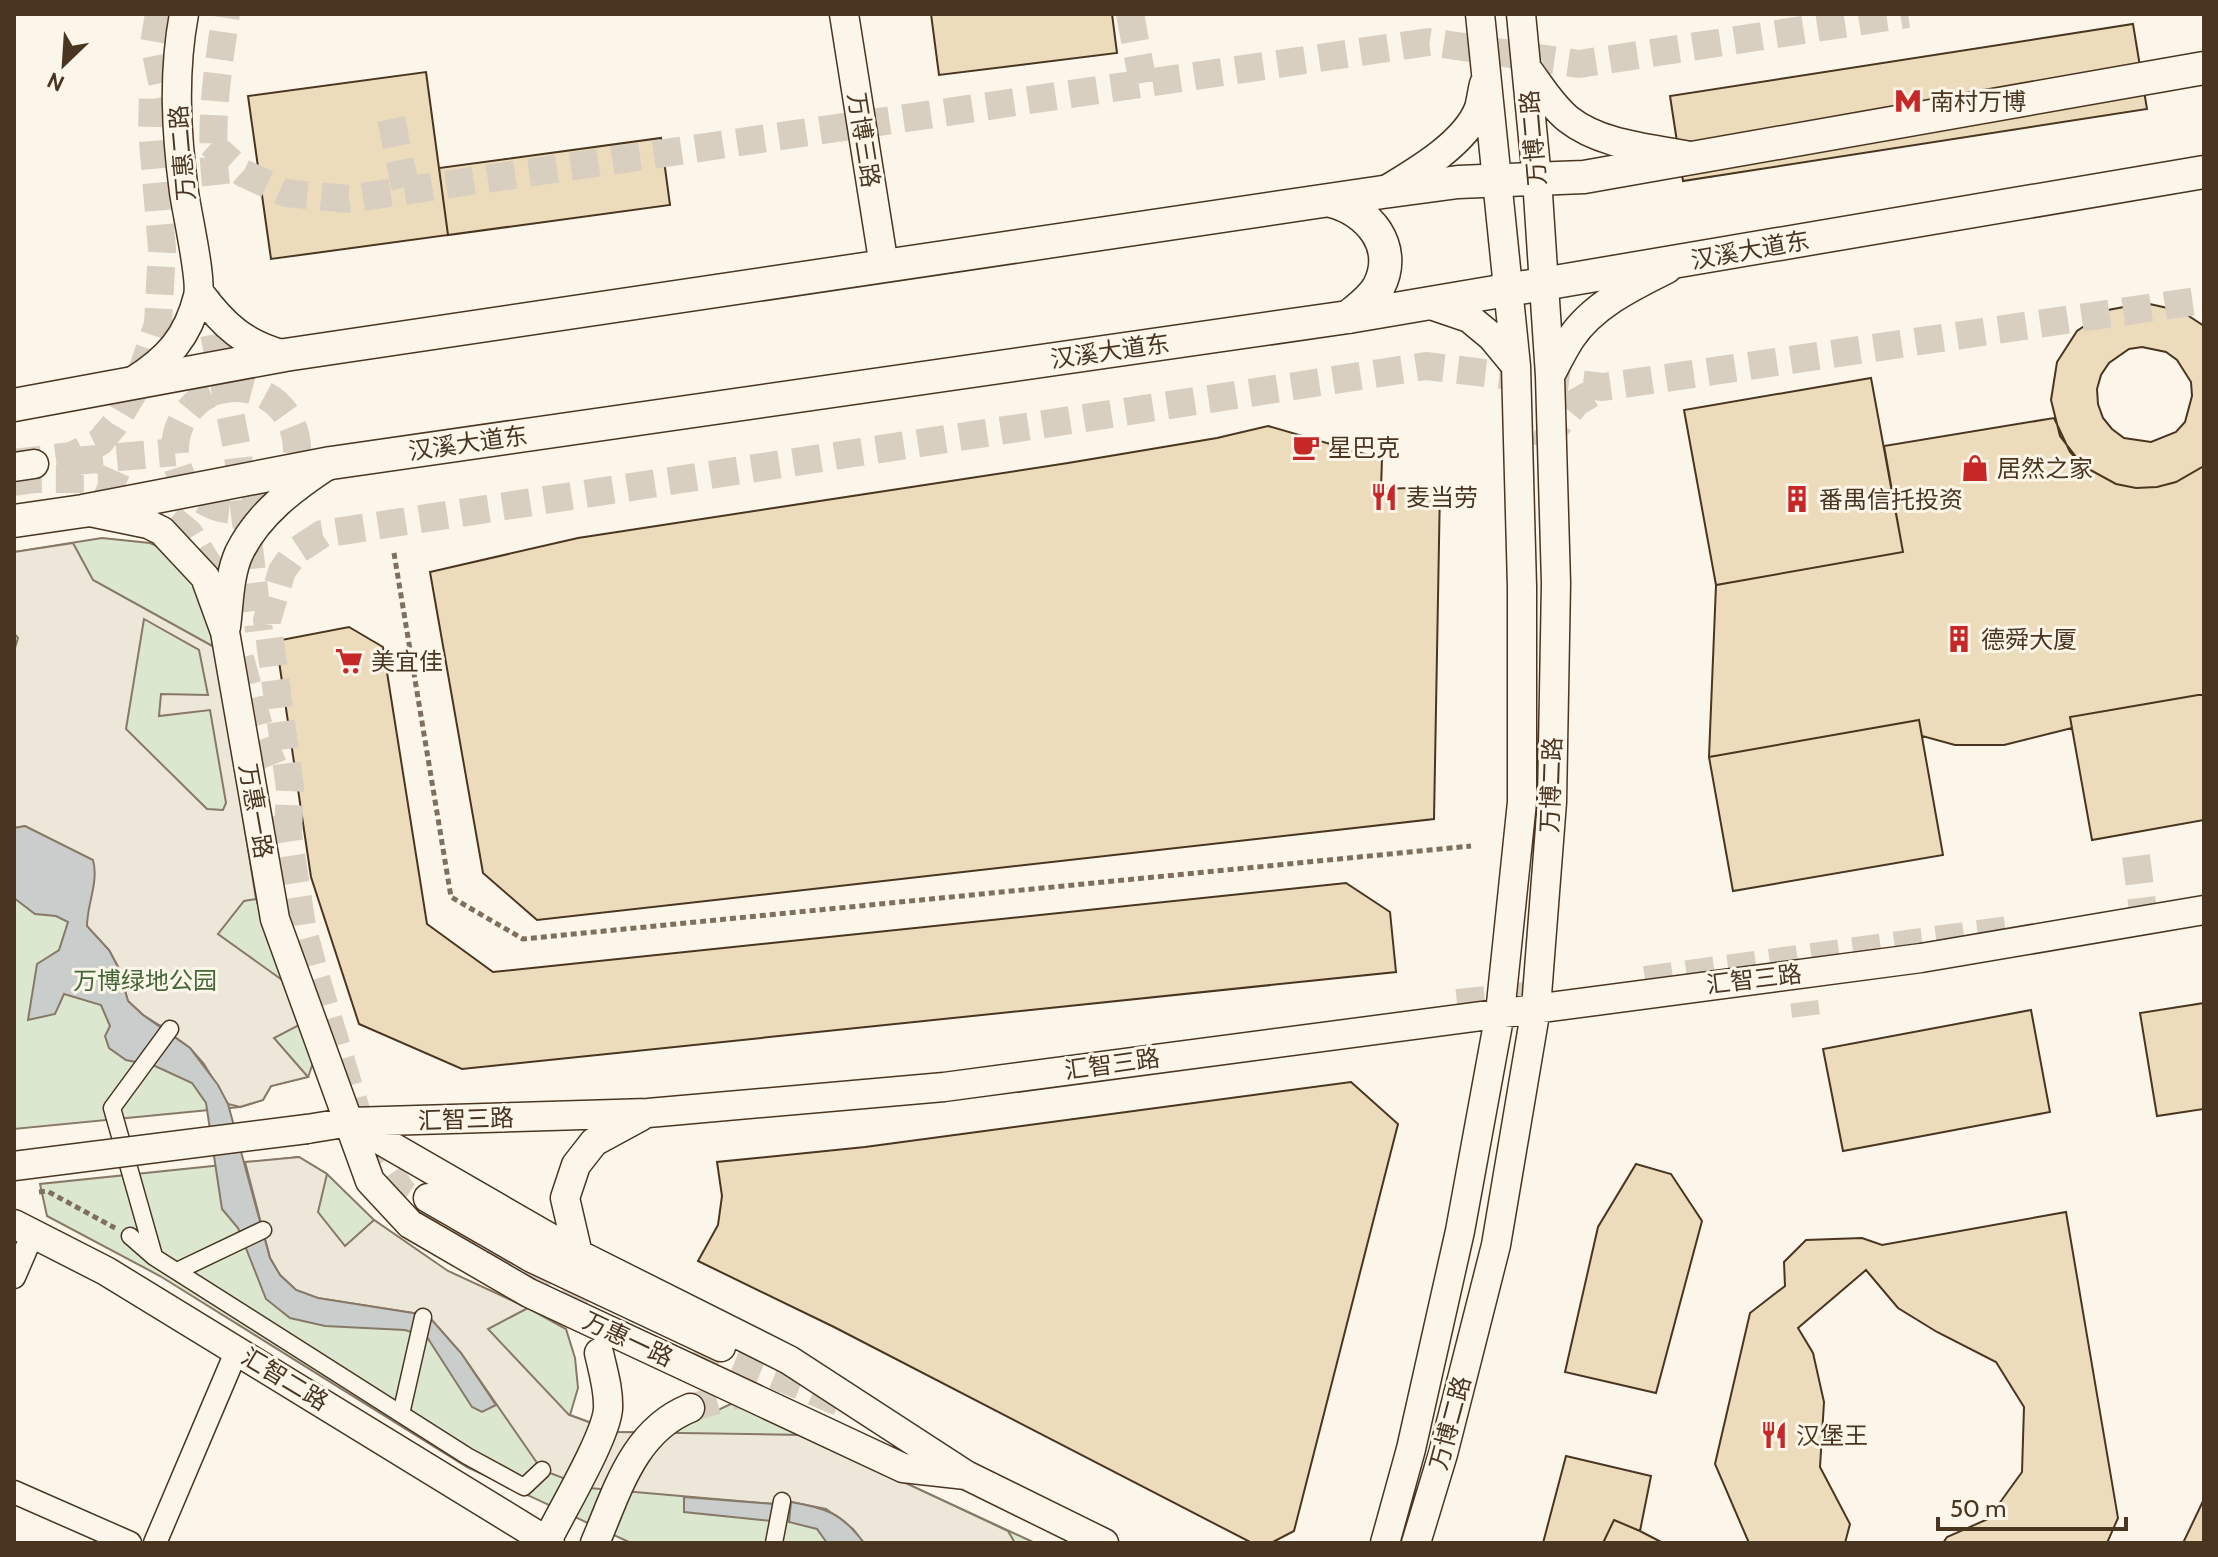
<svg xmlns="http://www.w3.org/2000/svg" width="2218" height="1557" viewBox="0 0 2218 1557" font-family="Cabin,'Noto Sans SC',sans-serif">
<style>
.green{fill:#dce7d0;stroke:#887966;stroke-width:2}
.parking{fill:#ede7d9;stroke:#887966;stroke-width:2;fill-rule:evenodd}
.water{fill:#c9cecd;stroke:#887966;stroke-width:2}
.building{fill:#ecdcbc;stroke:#4a3520;stroke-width:2;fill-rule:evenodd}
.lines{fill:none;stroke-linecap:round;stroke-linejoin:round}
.tertiary-tunnel{stroke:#d8cfc1;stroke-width:28;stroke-dasharray:28 14;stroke-linecap:butt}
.pedestrian-casing{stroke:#4a3520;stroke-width:19}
.minor-casing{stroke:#4a3520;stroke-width:25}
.tertiary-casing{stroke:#4a3520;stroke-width:31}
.secondary-casing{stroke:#4a3520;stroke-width:35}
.path{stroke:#7f6f5c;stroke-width:5;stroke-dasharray:6 4;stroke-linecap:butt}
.pedestrian{stroke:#fbf6e9;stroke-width:16}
.minor{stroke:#fbf6e9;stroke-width:22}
.tertiary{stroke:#fbf6e9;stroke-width:28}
.secondary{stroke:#fbf6e9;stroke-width:32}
.tertiary-bridge-casing{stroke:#4a3520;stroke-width:31;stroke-linecap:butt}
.tertiary-bridge{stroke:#fbf6e9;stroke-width:28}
.labels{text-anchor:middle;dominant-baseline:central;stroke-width:6;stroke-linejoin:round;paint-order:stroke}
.poi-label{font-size:24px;fill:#4a3520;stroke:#fbf6e9;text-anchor:start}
.street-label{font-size:24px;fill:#4a3520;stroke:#fbf6e9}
.park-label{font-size:24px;fill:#436837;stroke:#fbf6e9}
</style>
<rect width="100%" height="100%" fill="#fbf6e9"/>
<path class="green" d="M102,538L150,543L178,555L211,617L256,899L316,1055L308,1077L271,1086L263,1100L240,1107L14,1129V552Z
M299,1157L327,1174L374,1220L447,1271L528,1308L566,1329L575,1358L578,1388L570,1415L616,1432L668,1433L733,1403L1035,1543H631L467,1467L160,1276L47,1216L40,1184Z"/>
<path class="parking" d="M73,543L93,580L216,648L256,899L244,901L218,934L289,985L303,1023L274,1038L308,1077L271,1086L263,1100L240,1107L228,1104L204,1064L190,1048L175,1037L170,1029L159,1025L143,1015L128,1001L118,967L109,950L86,926L87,912L25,826L14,828V651L18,638L14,633V552ZM144,619L199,650L208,695L161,694L159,716L210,710L226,803L223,810L207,809L126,729Z
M299,1157L327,1174L318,1212L345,1246L374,1220L448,1271L528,1308L488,1329L569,1415L616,1432L803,1435L1008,1531L1015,1543H864L853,1529L826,1509L791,1502L774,1504L589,1488L542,1470L461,1353L431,1319L413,1313L317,1298L296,1290L280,1275L270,1258L245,1162Z"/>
<path class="water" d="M25,826L93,860C99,882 87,904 87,926L109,950L118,967L128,1001L143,1015L190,1048L218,1085L228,1104L270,1258L280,1275L296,1290L318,1298L413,1313L431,1319L461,1353L496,1405L482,1412L472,1407L427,1337L405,1330L325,1326L290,1318L266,1299L238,1228L222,1209L206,1103L192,1083L155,1066L126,1060L109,1048L105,1036L110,1026L101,1005L64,994L55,1014L28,1020L37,964L59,950L68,922L56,916L35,914L14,898V828Z
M684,1497L774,1504L771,1521L684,1512Z
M791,1502C827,1509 841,1512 864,1543H827L817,1529L789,1522Z"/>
<path class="building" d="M931,14H1112L1117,53L939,75Z
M2133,24L2147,109L1683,181L1670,96Z
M426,72L448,235L271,259L248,96Z
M661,138L670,205L448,235L439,168Z
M2145,303L2181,311L2204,326V466L2176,482L2157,487L2136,488L2116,484L2083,466L2060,436L2051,400L2057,362L2077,331L2108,310ZM2142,347L2166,352L2177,360L2191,382L2192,396L2185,422L2176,432L2151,442L2124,438L2112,429L2103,418L2098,404L2097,389L2101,375L2109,363L2129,349Z
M1871,378L1903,552L1716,585L1684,410Z
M2054,418L2070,452L2083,466L2116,484L2136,488L2157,487L2176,482L2204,466V694L2070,717L2072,728L2004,745H1955L1922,736L1919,720L1709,757L1716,585L1903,552L1884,446Z
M1268,426L1382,459L1381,489L1440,487L1434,819L537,920L483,873L430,572L578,538L1068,463L1217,438Z
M349,627L383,647L427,924L493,972L1346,883L1390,912L1396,972L462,1069L359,1024L311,877L276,641Z
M2204,694V820L2092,840L2070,717Z
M1919,720L1943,855L1733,891L1709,757Z
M2204,1003V1109L2157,1116L2140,1013Z
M2031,1010L2050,1112L1843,1151L1823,1049Z
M1351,1082L1398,1124L1294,1531L1271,1543H1252L834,1327L698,1261L718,1225L722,1196L717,1162L865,1147Z
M1636,1164L1671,1174L1702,1221L1656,1393L1565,1372L1598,1227Z
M2066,1212L2118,1518L2107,1543H1943L1947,1537L1988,1519L2022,1472L2024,1407L1996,1362L1937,1332L1898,1308L1866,1270L1798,1328L1813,1353L1824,1402L1820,1467L1850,1524L1845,1543H1749L1715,1464L1750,1313L1785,1286L1784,1262L1806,1240L1862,1238L1882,1245Z
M1566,1456L1651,1476L1640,1531L1614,1520L1603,1543H1543Z
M2204,1499V1543H2183Z
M1614,1520L1640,1531L1663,1543H1603Z"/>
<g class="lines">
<path class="tertiary-tunnel" d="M159,14L154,44L171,123
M1130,14L1143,83
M391,119L406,190
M211,144L243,173L286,193L348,199L1429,42L1579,64L1908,14
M216,185C209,125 217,74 226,14
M206,293L237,448L259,631
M175 449a61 61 0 1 1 122 0a61 61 0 1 1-122 0Z
M1547,445V438L1577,402L1603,387
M75,461L175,452
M14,463L71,456L100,442L114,425L137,386L158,324L162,249L152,130L153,92
M14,482L36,479H100L151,502L189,533L220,584
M240,658L262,738L277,775
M285,814L302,926L315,975L356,1110L369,1141L403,1193L474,1240L534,1276L596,1302
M288,833L290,788L267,620L282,571L296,551L322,534L1426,366L1603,387L2204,300
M2136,856L2143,911
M1799,960L1806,1016
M1645,980L2016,929
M1457,1003L1536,995
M697,1343L844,1404
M690,1408L757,1389"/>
<g class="pedestrian-casing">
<path id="pedestrian" d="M130,1236L154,1257L467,1456L524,1487L542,1470
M154,1256L112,1108L170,1029
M177,1271L263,1230
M401,1414L423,1317
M774,1543L782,1501"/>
</g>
<g class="minor-casing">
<path id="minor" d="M14,1277L33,1233
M14,1492L130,1543
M155,1543L237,1350"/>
</g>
<g class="tertiary-casing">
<path id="tertiary" d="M844,14L884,266
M1528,70C1540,86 1552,106 1568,119C1601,145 1649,148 1689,156
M1386,190C1416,172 1466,143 1479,108C1481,101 1482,92 1484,84
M199,292C224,326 244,344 285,355
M1428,304L1469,318L1492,337L1516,366
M1550,376C1557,363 1563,350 1571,338C1593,305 1633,286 1667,269
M133,381C168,359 188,337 198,296C202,279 187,214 184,192C176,132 173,73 184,14
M14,467L34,464
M90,512L148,524L162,531L205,577L225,632L275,919L370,1181L410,1224L529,1293L903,1468L966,1475
M226,627C229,604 229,575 239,553C258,514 293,488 328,465
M351,1123L578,1254L789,1360L966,1475L1104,1543
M307,1129L350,1122L648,1113L944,1087L1921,958L2204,910
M428,1198L532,1258L721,1347
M14,1224L106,1271L550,1543
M578,1254L565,1198L576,1165L594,1142L640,1117
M547,1541C561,1512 606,1437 608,1409C609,1390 603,1371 599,1353
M595,1543C617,1492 633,1431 690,1408
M1385,1543L1411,1449L1460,1231L1500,1013L1522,802V587L1516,366L1480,14
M1416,1543L1443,1454L1496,1245L1536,1008L1552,802L1556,583L1550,376L1537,179L1521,14"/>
</g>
<g class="secondary-casing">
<path id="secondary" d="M1331,201C1368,210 1399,246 1379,286C1372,299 1359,308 1348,317
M14,405L285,355L1383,192L1458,182L1584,177L2204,68
M14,521L83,511L331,463L1348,317L2204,172"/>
</g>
<path class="path" d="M394,553L451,897L523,939L1471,846
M39,1192L47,1191L115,1228"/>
<use href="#pedestrian" class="pedestrian"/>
<use href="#minor" class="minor"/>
<use href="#tertiary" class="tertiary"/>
<use href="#secondary" class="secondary"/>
<g class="tertiary-bridge-casing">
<path id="tertiary-bridge" d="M14,1166L307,1129"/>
</g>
<use href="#tertiary-bridge" class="tertiary-bridge"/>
</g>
<defs>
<g id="metro-bare" transform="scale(2.16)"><path d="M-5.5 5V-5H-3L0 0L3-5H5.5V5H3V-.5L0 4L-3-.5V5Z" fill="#c62828" stroke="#fbf6e9" stroke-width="2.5" paint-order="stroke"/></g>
<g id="cafe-bare" transform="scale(2.16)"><path d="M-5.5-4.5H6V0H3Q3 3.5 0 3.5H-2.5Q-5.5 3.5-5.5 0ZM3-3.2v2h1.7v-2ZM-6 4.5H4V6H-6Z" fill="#c62828" stroke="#fbf6e9" stroke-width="2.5" paint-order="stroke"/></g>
<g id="shop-bare" transform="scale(2.16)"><path d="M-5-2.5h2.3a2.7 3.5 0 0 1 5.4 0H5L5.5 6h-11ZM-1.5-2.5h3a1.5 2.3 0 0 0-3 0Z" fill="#c62828" stroke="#fbf6e9" stroke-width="2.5" paint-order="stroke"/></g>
<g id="restaurant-bare" transform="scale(2.16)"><path d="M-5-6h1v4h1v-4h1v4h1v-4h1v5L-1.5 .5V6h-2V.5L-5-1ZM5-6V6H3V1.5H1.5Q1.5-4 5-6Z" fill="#c62828" stroke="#fbf6e9" stroke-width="2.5" paint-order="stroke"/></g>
<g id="building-bare" transform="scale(2.16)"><path d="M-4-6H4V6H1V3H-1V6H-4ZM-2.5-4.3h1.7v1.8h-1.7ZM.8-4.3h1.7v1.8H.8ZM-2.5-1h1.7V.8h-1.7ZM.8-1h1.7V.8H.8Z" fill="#c62828" stroke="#fbf6e9" stroke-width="2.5" paint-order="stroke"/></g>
<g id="supermarket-bare" transform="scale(2.16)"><path d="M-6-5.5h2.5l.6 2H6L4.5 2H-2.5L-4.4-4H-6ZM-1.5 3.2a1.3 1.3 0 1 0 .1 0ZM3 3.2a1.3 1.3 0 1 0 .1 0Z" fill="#c62828" stroke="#fbf6e9" stroke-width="2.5" paint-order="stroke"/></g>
</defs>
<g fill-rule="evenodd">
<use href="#metro-bare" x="1908" y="101"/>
<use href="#cafe-bare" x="1306" y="447"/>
<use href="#shop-bare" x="1975" y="468"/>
<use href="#restaurant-bare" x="1384" y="497"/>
<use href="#building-bare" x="1797" y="499"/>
<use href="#building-bare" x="1959" y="639"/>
<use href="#supermarket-bare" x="349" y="661"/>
<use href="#restaurant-bare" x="1774" y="1435"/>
</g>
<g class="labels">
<g class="poi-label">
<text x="1930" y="101">南村万博</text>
<text x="1328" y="447">星巴克</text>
<text x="1997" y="468">居然之家</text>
<text x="1406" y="497">麦当劳</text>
<text x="1819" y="499">番禺信托投资</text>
<text x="1981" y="639">德舜大厦</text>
<text x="371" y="661">美宜佳</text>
<text x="1796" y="1435">汉堡王</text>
</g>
<g class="street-label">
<text transform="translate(1533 138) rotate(-95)">万博二路</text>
<text transform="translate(864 140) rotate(81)">万博三路</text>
<text transform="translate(182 153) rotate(-95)">万惠二路</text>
<text transform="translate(1750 250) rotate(-10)">汉溪大道东</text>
<text transform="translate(1110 351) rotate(-8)">汉溪大道东</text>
<text transform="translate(468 443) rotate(-8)">汉溪大道东</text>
<text transform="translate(1551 785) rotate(-88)">万博二路</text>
<text transform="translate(256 811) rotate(80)">万惠一路</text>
<text transform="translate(1754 979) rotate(-7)">汇智三路</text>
<text transform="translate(1112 1064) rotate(-8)">汇智三路</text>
<text transform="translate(466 1119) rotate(-2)">汇智三路</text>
<text transform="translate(628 1339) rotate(25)">万惠一路</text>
<text transform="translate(285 1379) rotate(31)">汇智二路</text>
<text transform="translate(1450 1423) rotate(-75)">万博二路</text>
</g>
<g class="park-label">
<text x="145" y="980">万博绿地公园</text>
</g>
</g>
<rect width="2218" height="1557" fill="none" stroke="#4a3520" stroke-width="32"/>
<g transform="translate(64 64) rotate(205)" stroke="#fbf6e9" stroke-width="6" paint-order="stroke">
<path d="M0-6L14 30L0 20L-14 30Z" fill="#4a3520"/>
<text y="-12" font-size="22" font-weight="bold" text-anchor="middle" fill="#4a3520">N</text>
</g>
<path d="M1938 1517v12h188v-12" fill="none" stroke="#4a3520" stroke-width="4"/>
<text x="1950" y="1517" font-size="24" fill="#4a3520" stroke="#fbf6e9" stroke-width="6" paint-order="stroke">50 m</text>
</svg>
